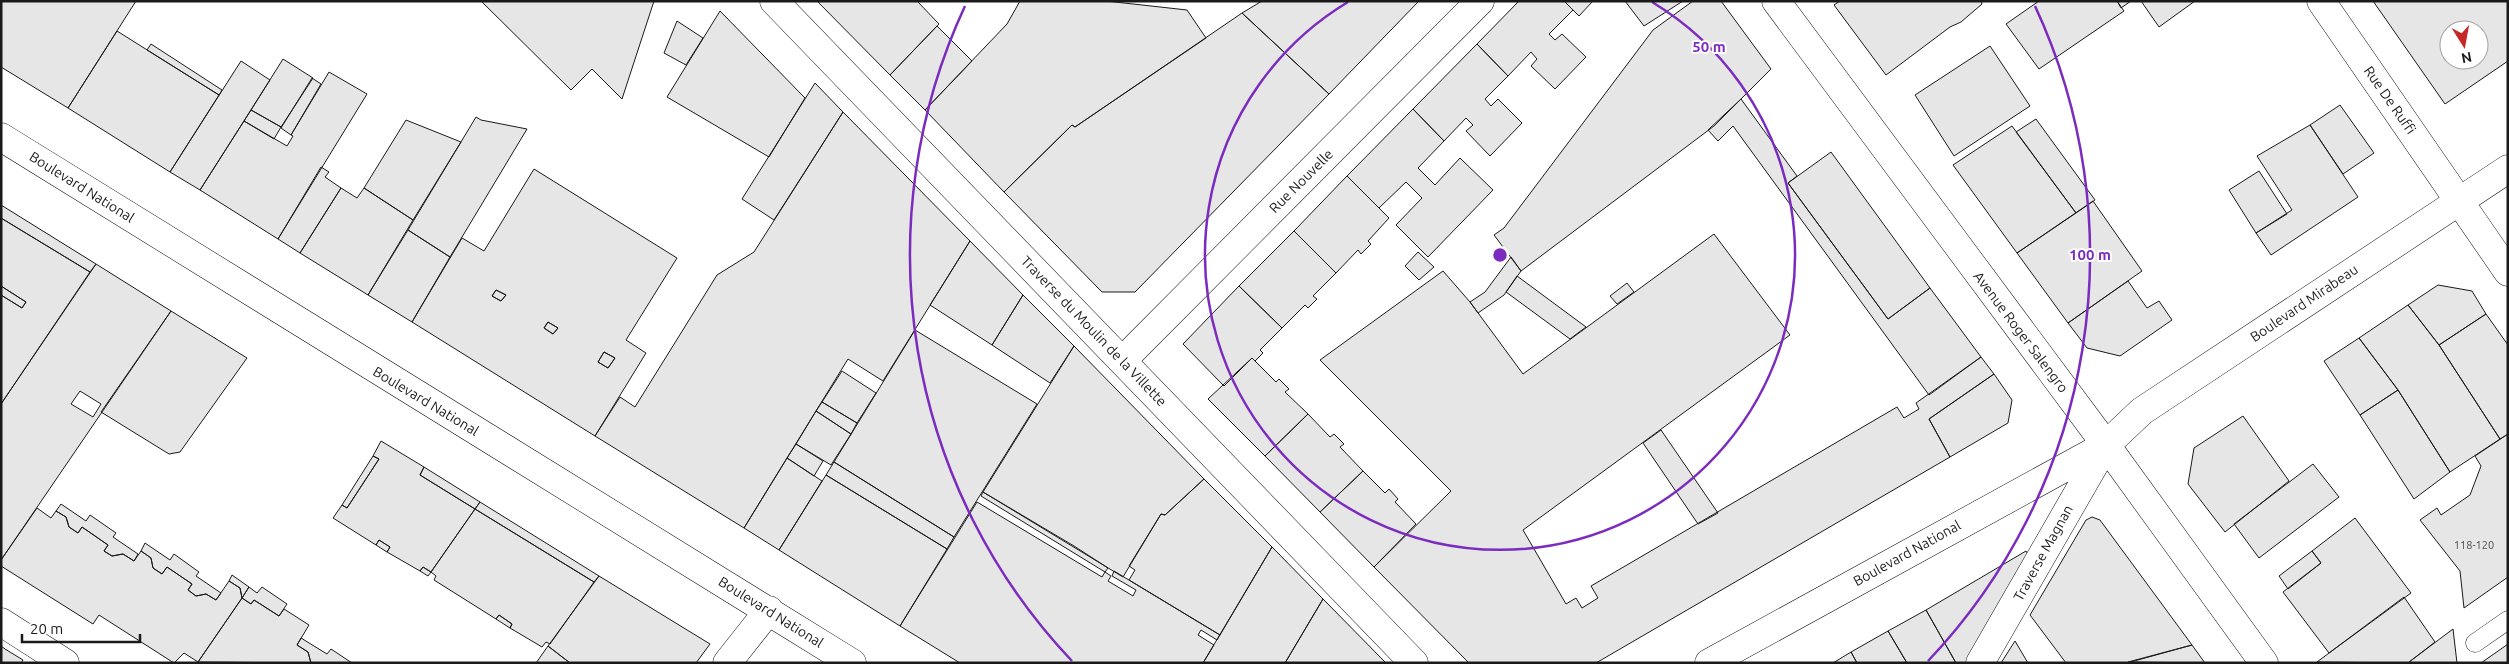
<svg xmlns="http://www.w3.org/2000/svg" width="2509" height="664" viewBox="0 0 2509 664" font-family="Ubuntu,sans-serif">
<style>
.building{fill:#e6e6e6;stroke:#1a1a1a;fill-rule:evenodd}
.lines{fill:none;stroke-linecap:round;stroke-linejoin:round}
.lane-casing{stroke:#1a1a1a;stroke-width:19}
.street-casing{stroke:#1a1a1a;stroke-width:29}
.lane{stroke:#fff;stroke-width:18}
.street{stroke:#fff;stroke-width:28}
.ring{fill:none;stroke:#7b2cbf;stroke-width:2.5}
.labels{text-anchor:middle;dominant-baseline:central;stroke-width:4;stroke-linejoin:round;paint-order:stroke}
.number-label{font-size:11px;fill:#4d4d4d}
.street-label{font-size:14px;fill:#1a1a1a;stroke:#fff}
.centre{fill:#7b2cbf;stroke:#fff;stroke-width:2.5}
.ring-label{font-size:15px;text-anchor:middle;font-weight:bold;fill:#7b2cbf;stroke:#fff;stroke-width:4;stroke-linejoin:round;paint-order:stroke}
</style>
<rect width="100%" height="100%" fill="#fff"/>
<path class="building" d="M1,1H136L68,108L1,67Z
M481,1H654L622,99L592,69L571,90Z
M817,1H917L939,24L890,75Z
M1020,1H1106L1187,10L1206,38L1075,127L1072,125L1004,192L925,110L1007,24Z
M1262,1H1419L1329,94L1242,13Z
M1519,1H1564L1573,10L1549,34L1555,40L1562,34L1586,57L1555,89L1531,66L1537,59L1531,52L1508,76L1477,44Z
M1564,1H1593L1579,16Z
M1625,1H1683L1644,26Z
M1693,1H1721L1771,69L1714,126L1521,271L1494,235L1504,228L1653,30Z
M1840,1H1981L1982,4L1961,22L1950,27L1886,75L1834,5Z
M2039,1H2117L2124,11L2039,69L2006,24Z
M2117,1H2131L2121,8Z
M2141,1H2195L2159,27Z
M2373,1H2508V61L2445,104ZM2449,30H2479V60H2449Z
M720,11L805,98L769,157L667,97Z
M1242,13L1329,94L1135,292H1102L1004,192L1072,125L1075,127Z
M677,21L703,38L686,65L664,53Z
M937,26L972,61L925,110L890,75Z
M117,31L219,95L170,172L68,108Z
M151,44L222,90L219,95L147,50Z
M1477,44L1508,76L1485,99L1491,106L1498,99L1522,123L1490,156L1466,131L1473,125L1466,118L1444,141L1413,109Z
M1990,46L2030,106L1954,156L1915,95Z
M283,59L313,78L281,127L251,110Z
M241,61L270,80L200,190L170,172Z
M329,72L367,94L278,239L200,190L244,121L287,146L293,136L291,135Z
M312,78L321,84L291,135L281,128Z
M815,83L843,112L774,220L742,199Z
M1741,99L1797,176L1788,183L1888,319L1930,288L1981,357L1929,395L1733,126L1718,141L1708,130Z
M2340,105L2374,153L2343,174L2310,125Z
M1413,109L1444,141L1418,168L1435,185L1460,158L1493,190L1428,257L1396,225L1422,198L1406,182L1379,208L1347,176Z
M251,110L281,127L274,139L244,121Z
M843,112L970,241L883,381L848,359L744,528L595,436L620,397L635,407L717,275L754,252Z
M476,117L481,120L527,129L450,257L408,230Z
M2036,119L2095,200L2076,213L2016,132Z
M406,120L461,142L413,220L364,188Z
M2310,125L2358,197L2271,255L2256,233L2292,210L2257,156Z
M2012,126L2076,213L2017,253L1953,165Z
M1831,152L1930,288L1888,319L1788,183Z
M321,167L329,172L325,177L341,188L300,253L278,239Z
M534,169L677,258L626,340L646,353L595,436L412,322L462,238L484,251ZM496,290L506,295L501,301L492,296ZM548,322L558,328L553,334L544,328ZM604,352L615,358L608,368L598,362Z
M2259,171L2287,214L2256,233L2229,190Z
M1347,176L1389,218L1368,241L1371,244L1361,254L1358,250L1336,273L1294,231Z
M341,188L357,198L364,188L413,220L368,295L300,253Z
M2093,201L2142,271L2068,323L2017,253Z
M1,205L96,264L90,272L1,218Z
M1,218L90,272L1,404V295L22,308L26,302L1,286Z
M408,230L450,257L412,322L368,295Z
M1294,231L1336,273L1313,296L1317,299L1308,308L1305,305L1282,328L1239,286Z
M1714,234L1790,335L1523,530L1566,604L1576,598L1582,608L1598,598L1591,586L1897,407L1904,418L1919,409L1916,403L1981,357L1994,374L1929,419L1950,457L1596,663H1469L1374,567L1451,491L1320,360L1443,271L1470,302L1523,374Z
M970,241L1023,295L992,345L930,305Z
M1418,252L1434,267L1419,280L1405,266Z
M1511,257L1521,271L1504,295L1478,313L1470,302L1485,292Z
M96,264L171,311L1,560V404ZM80,391L101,404L93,417L71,404Z
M1517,276L1586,327L1570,339L1506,292Z
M2128,281L2147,308L2159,301L2172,320L2120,356L2087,348L2068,323Z
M1627,283L1634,292L1617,304L1610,296Z
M2438,285L2472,291L2486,314L2439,345L2408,305Z
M1,286L26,302L22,308L1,295Z
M1239,286L1282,328L1260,350L1263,353L1255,361L1252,358L1224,386L1183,344Z
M496,290L506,295L501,301L492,296Z
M1023,295L1074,346L1050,383L992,345Z
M2408,305L2439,345L2500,439L2450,472L2398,390L2359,338Z
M171,311L247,358L180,452L169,454L101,412Z
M2486,314L2508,345V434L2500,439L2439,345Z
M548,322L558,328L553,334L544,328Z
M915,330L1037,404L954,537L834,462Z
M2359,338L2398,390L2360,415L2324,361Z
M1074,346L1204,479L1165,515L1161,514L1123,577L983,492Z
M604,352L615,358L608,368L598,362Z
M1252,358L1276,382L1279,379L1289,389L1285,392L1308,414L1265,456L1208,399Z
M842,371L876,393L857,423L822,402Z
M1994,374L2012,400L2008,423L1950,457L1929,419Z
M2398,390L2450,472L2414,499L2360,415Z
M822,402L857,423L851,434L816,411Z
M816,411L851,434L831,465L796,444Z
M1308,414L1330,437L1334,434L1344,444L1340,447L1363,471L1320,512L1265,456Z
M2243,416L2289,481L2225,532L2188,484L2194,448Z
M1661,430L1718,513L1698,524L1643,443Z
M2508,434V577L2464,608L2460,571L2420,520L2437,508L2441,515L2470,495L2481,466L2475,456Z
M381,441L424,467L420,475L475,509L431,572L423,567L420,571L387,552L390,547L379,540L376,545L333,518L342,505L347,508L379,459L373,456Z
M796,444L823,461L814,476L787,458Z
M373,456L379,459L347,508L342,505Z
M787,458L822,481L779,550L744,528Z
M834,462L954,537L947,549L826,475Z
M2313,464L2339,497L2259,558L2234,524Z
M424,467L480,502L475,509L420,475Z
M1363,471L1385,493L1389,489L1398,499L1395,502L1416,524L1374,567L1320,512Z
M826,475L947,549L900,626L779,550Z
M1204,479L1272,547L1220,635L1129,580L1135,570L1129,566L1161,514L1165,515Z
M983,492L1074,546L1108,568L1105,572L981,496Z
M480,502L599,576L594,582L475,509Z
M977,502L1102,577L1105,572L1111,576L1108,581L1133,596L1136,590L1112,576L1114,571L1220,635L1217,640L1201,630L1198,635L1214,645L1203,663H960L900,626Z
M61,504L86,521L90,515L116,533L113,537L138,554L134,561L123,554L112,556L104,551L108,545L82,527L78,533L69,527L66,517L56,511Z
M37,508L51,518L56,511L66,517L69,527L78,533L82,527L108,545L104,551L112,556L123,554L134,561L141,551L151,558L153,568L162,574L167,567L192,584L188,590L196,596L206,594L216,600L229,581L240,588L242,598L198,662L184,653L174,663L99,615L93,624L1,566V560Z
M475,509L594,582L550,644L546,642L542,647L510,628L512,624L499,615L496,619L434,580L436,576L431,572Z
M2092,517L2100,520L2192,645L2127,663H2066L2030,615L2086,520Z
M2355,518L2411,593L2329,653L2283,592L2321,563L2312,551Z
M379,540L390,547L387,552L376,545Z
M145,543L170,560L174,554L199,572L196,576L221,593L216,600L206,594L196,596L188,590L192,584L167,567L162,574L153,568L151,558L141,551Z
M1272,547L1323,599L1285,663H1203Z
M2026,551L2029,556L1966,663H1956L1926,610Z
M2312,551L2321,563L2288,589L2279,576Z
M423,567L431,572L428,576L420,571Z
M232,575L249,587L242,598L240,588L229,581Z
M599,576L710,644L696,663H570L548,646Z
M249,587L257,593L262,587L287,604L279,616L254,600L251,604L242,598Z
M2404,597L2435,642L2408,663L2317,662Z
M242,598L251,604L254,600L279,616L284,609L309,625L297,645L308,652L311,663L198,662Z
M1323,599L1386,663H1285Z
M1926,610L1956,663H1907L1888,631Z
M499,615L512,624L510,628L496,619Z
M2453,629L2457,663H2410L2409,662Z
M1888,631L1907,663H1857L1851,652Z
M301,638L327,654L331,649L352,663H311L308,652L297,645Z
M2015,641L2028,663H2001Z
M2508,644V663H2481Z
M2192,645L2205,663L2128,662Z
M1,646L5,649L23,660L21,663H1Z
M548,646L570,663H536Z
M1851,652L1857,663H1833Z"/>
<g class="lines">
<g class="lane-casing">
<path id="lane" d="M2475,643L2508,620"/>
</g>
<g class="street-casing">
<path id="street" d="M774,1L1414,663
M1776,1L2106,445L2264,663
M2321,1L2508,272
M1,137L852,663
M1123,360L1480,1
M1,622L65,663
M727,663L769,610
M1709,663L2106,445L2142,411L2508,169
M1980,663L2105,446"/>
</g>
<use href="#lane" class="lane"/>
<use href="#street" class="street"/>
</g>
<g class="ring">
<path d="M1652 2A295 295 0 1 1 1348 2"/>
<path d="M1072 661A590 590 0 0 1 965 6M2035 6A590 590 0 0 1 1928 661"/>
</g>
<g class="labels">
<g class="number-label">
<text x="2474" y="545">118-120</text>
</g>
<g class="street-label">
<text transform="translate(2390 100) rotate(55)">Rue De Ruffi</text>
<text transform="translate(1301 181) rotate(-45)">Rue Nouvelle</text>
<text transform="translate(82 187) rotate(32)">Boulevard National</text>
<text transform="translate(2304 303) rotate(-34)">Boulevard Mirabeau</text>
<text transform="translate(1094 331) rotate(46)">Traverse du Moulin de la Villette</text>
<text transform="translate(2021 332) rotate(53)">Avenue Roger Salengro</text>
<text transform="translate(426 401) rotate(31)">Boulevard National</text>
<text transform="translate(1907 553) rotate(-29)">Boulevard National</text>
<text transform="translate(2043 553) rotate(-61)">Traverse Magnan</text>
<text transform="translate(771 612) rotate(32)">Boulevard National</text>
</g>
</g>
<circle cx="1500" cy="255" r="8" class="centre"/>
<g class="ring-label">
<text x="1709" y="52">50 m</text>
<text x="2090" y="260">100 m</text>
</g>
<rect width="2509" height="664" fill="none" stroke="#1a1a1a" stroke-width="5"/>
<g transform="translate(2464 45) rotate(169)"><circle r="24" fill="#ffffff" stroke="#a3a3a3"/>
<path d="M0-4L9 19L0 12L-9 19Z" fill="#c62828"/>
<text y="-8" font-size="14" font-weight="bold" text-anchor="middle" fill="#1a1a1a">N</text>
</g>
<path d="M22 634v8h118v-8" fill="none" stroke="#1a1a1a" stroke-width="2.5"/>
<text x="30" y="634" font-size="15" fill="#1a1a1a" stroke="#ffffff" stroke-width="4" paint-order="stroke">20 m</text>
</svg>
